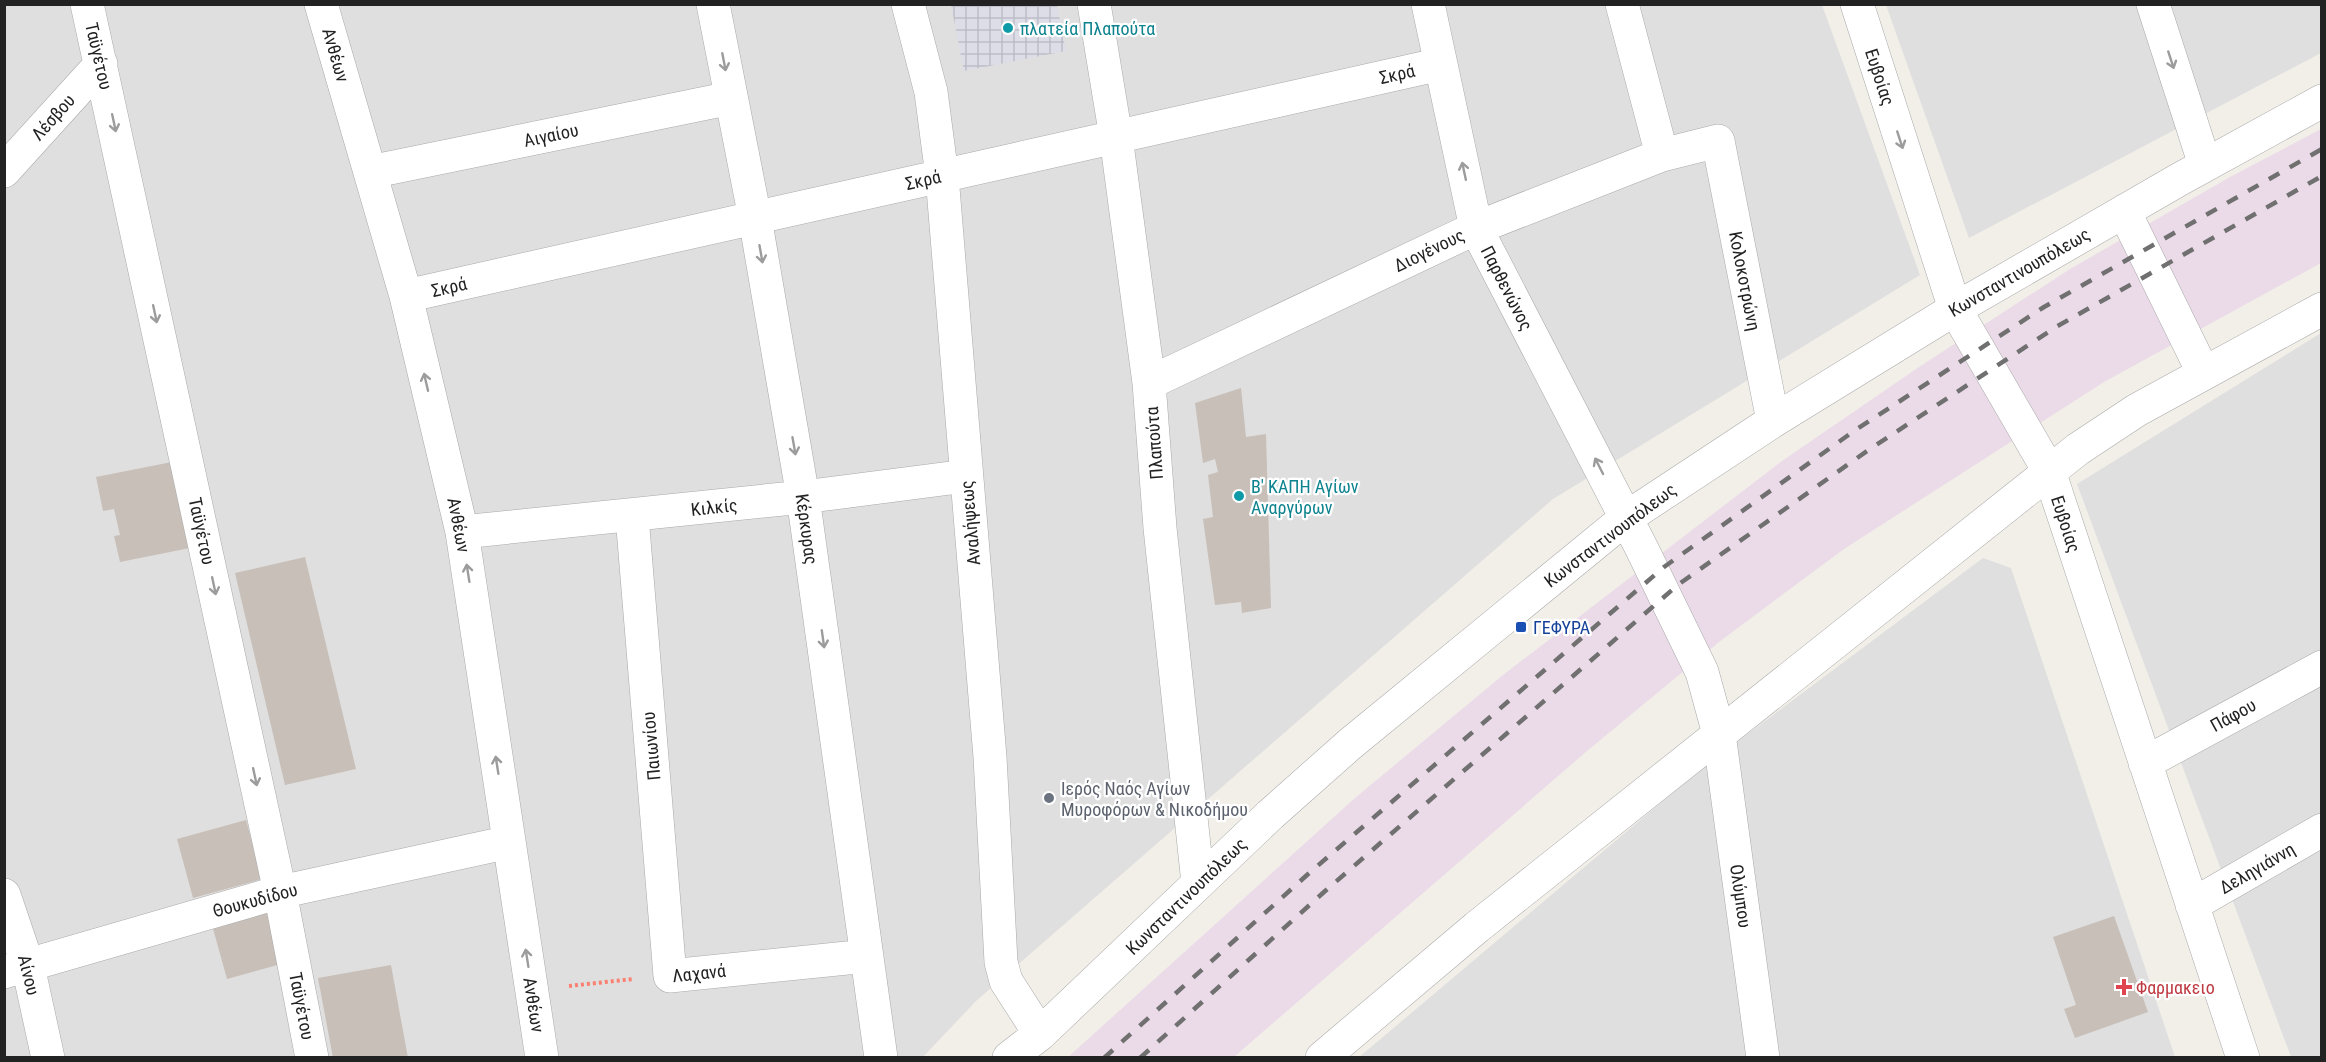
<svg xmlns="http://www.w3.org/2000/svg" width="2326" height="1062" viewBox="0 0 2326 1062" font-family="'Roboto Condensed',sans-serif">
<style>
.residential{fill:#e0dfdf}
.railway{fill:#ebdbe8}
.plaza{fill:url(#plaza-grid)}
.building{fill:#c7bfb8}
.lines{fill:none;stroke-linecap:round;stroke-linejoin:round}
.minor-casing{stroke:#a9a9a9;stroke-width:34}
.path{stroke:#fa8072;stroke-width:4;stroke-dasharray:3 3;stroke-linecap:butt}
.minor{stroke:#fff;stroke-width:33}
.rail{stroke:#707070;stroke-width:4.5;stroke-dasharray:12 12;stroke-linecap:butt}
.oneway{stroke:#9c9c9c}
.culture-dot{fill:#0f9aa8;stroke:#fff;stroke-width:2}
.transit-dot{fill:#1a4fb4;stroke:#fff;stroke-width:2}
.worship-dot{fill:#6b7280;stroke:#fff;stroke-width:2}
.health-dot{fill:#e0444e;stroke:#fff;stroke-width:2}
.labels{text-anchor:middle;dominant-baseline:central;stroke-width:4.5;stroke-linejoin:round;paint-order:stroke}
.culture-label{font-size:18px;fill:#0d838f;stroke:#fff;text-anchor:start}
.street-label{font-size:18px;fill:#222;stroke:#fff}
.transit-label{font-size:18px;fill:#164399;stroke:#fff;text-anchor:start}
.worship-label{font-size:18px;fill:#5b616d;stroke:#fff;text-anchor:start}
.health-label{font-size:18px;fill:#be3a42;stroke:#fff;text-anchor:start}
</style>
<defs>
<pattern id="plaza-grid" width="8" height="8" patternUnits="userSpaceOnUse" patternTransform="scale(1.5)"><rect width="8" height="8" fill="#dddde8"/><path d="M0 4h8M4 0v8" fill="none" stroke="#bdbdc7"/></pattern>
</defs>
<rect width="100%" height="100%" fill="#f2efe9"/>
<path class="residential" d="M5,5H1822L1920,275L1553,499L976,1001L923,1057L5,1058Z
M1886,5H2321V53L1969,238Z
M2321,333V1057H2291L2077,484Z
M1983,558L2011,568L2175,1057L1358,1058L1702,768Z"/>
<path class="railway" d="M2321,129V263L2104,382L1844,549L1719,642L1587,751L1234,1057L1067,1058L1355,798L1503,675L1782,461L1919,367L2070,269L2230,177Z"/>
<path class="plaza" d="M951,5H1057L1066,51L964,71Z"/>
<path class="building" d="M1241,388L1246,437L1266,434L1271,608L1242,613L1241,602L1215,605L1203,519L1213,517L1208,475L1218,472L1215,459L1203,463L1195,403Z
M182,460L200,546L120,562L114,536L120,535L114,509L103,511L96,477Z
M305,557L356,769L285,785L235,573Z
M246,820L262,879L193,898L177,839Z
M266,910L281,964L227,979L212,925Z
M2114,916L2148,1012L2075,1038L2064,1009L2076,1005L2053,937Z
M391,965L408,1058H333L318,978Z"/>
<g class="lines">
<g class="minor-casing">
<path id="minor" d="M87,4L280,892L312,1058
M321,4L406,296L462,532L542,1058
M713,4L755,218L803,497L881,1058
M908,4L931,92L942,176L990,757L1001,962L1006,981L1040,1034
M1094,4L1116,137L1149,383L1160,528L1198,883
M1428,4L1476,228L1641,547L1702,672L1719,734L1763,1058
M1622,4L1662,155
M1857,4L1955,309L2049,471L2243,1058
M2153,4L2205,165
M4,171L101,64
M370,172L731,98
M2124,211L2203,372
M406,296L1441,64
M1149,383L1476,228L1662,155L1718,141L1773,421
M632,516L670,976L867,956
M462,532L803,497L966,476
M2145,763L2322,667
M4,895L28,966L48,1058
M2192,905L2322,830
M4,972L280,892L509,842
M1009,1058L1040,1034L1270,815L1350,744L1626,518L1773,421L1955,309L2180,179L2322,101
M1322,1058L1477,927L2078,449L2137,410L2322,309"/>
</g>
<path class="path" d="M569,986L633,979"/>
<use href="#minor" class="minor"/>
<path class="rail" d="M1104,1058L1307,875L1664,567L1854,431L2044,307L2322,149
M1140,1058L1324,892L1679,584L1867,451L2056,327L2322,176"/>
</g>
<defs><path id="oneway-shaft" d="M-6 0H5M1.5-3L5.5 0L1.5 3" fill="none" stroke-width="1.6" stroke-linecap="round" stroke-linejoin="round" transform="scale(1.5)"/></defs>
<g class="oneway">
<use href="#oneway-shaft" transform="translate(2171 60) rotate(72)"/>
<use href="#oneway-shaft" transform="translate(724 62) rotate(79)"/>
<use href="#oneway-shaft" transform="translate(114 123) rotate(78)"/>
<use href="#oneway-shaft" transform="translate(1900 140) rotate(72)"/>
<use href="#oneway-shaft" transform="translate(1464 171) rotate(-102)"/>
<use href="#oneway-shaft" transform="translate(761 254) rotate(80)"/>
<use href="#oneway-shaft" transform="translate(155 314) rotate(78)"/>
<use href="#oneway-shaft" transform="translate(426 382) rotate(-103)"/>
<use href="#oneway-shaft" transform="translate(794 446) rotate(80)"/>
<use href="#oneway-shaft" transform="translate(1599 466) rotate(-117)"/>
<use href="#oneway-shaft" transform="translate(468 573) rotate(-99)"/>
<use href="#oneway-shaft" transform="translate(214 586) rotate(78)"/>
<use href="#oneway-shaft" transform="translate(823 639) rotate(82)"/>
<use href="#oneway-shaft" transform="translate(497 765) rotate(-99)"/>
<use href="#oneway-shaft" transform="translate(255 777) rotate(78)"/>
<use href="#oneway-shaft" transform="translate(527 958) rotate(-99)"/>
</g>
<g class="culture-dot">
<circle cx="1008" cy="28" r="6"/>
<circle cx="1239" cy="496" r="6"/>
</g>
<rect class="transit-dot" x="1515" y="621" width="12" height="12" rx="3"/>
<circle class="worship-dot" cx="1049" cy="798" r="6"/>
<path class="health-dot" d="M2121 978h6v6h6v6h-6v6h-6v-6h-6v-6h6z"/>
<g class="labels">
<g class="culture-label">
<text x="1020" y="28">πλατεία Πλαπούτα</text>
<text x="1251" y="486">Β' ΚΑΠΗ Αγίων<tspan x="1251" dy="21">Αναργύρων</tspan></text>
</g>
<g class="street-label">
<text transform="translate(336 55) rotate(74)">Ανθέων</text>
<text transform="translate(99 56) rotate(77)">Ταϋγέτου</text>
<text transform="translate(1397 74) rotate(-13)">Σκρά</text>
<text transform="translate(1880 77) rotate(72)">Ευβοίας</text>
<text transform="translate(53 117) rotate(-48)">Λέσβου</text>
<text transform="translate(551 135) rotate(-12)">Αιγαίου</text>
<text transform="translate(923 180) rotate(-13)">Σκρά</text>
<text transform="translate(1429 250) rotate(-26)">Διογένους</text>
<text transform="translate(2019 272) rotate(-30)">Κωνσταντινουπόλεως</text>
<text transform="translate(1745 281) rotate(79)">Κολοκοτρώνη</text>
<text transform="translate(449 287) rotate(-13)">Σκρά</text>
<text transform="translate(1507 288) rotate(63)">Παρθενώνος</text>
<text transform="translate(1154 443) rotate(-94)">Πλαπούτα</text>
<text transform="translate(714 507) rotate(-6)">Κιλκίς</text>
<text transform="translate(970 523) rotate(-95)">Αναλήψεως</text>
<text transform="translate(2066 524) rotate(72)">Ευβοίας</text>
<text transform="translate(459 525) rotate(79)">Ανθέων</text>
<text transform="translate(807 529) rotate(82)">Κέρκυρας</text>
<text transform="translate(202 531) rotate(78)">Ταϋγέτου</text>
<text transform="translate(1610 535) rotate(-37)">Κωνσταντινουπόλεως</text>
<text transform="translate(2233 715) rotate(-29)">Πάφου</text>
<text transform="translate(651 746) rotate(-95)">Παιωνίου</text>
<text transform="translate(2257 868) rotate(-30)">Δεληγιάννη</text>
<text transform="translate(1186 896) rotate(-44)">Κωνσταντινουπόλεως</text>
<text transform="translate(1741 896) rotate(82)">Ολύμπου</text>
<text transform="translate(255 900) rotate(-15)">Θουκυδίδου</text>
<text transform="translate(699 973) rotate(-6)">Λαχανά</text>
<text transform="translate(29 975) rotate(76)">Αίνου</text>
<text transform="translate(534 1005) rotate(81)">Ανθέων</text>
<text transform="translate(302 1006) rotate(79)">Ταϋγέτου</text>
</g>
<g class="transit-label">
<text x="1533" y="627">ΓΕΦΥΡΑ</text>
</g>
<g class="worship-label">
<text x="1061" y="788">Ιερός Ναός Αγίων<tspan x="1061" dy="21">Μυροφόρων &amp; Νικοδήμου</tspan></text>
</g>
<g class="health-label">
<text x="2136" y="987">Φαρμακειο</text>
</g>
</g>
<rect width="2326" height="1062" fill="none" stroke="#222222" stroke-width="12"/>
</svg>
